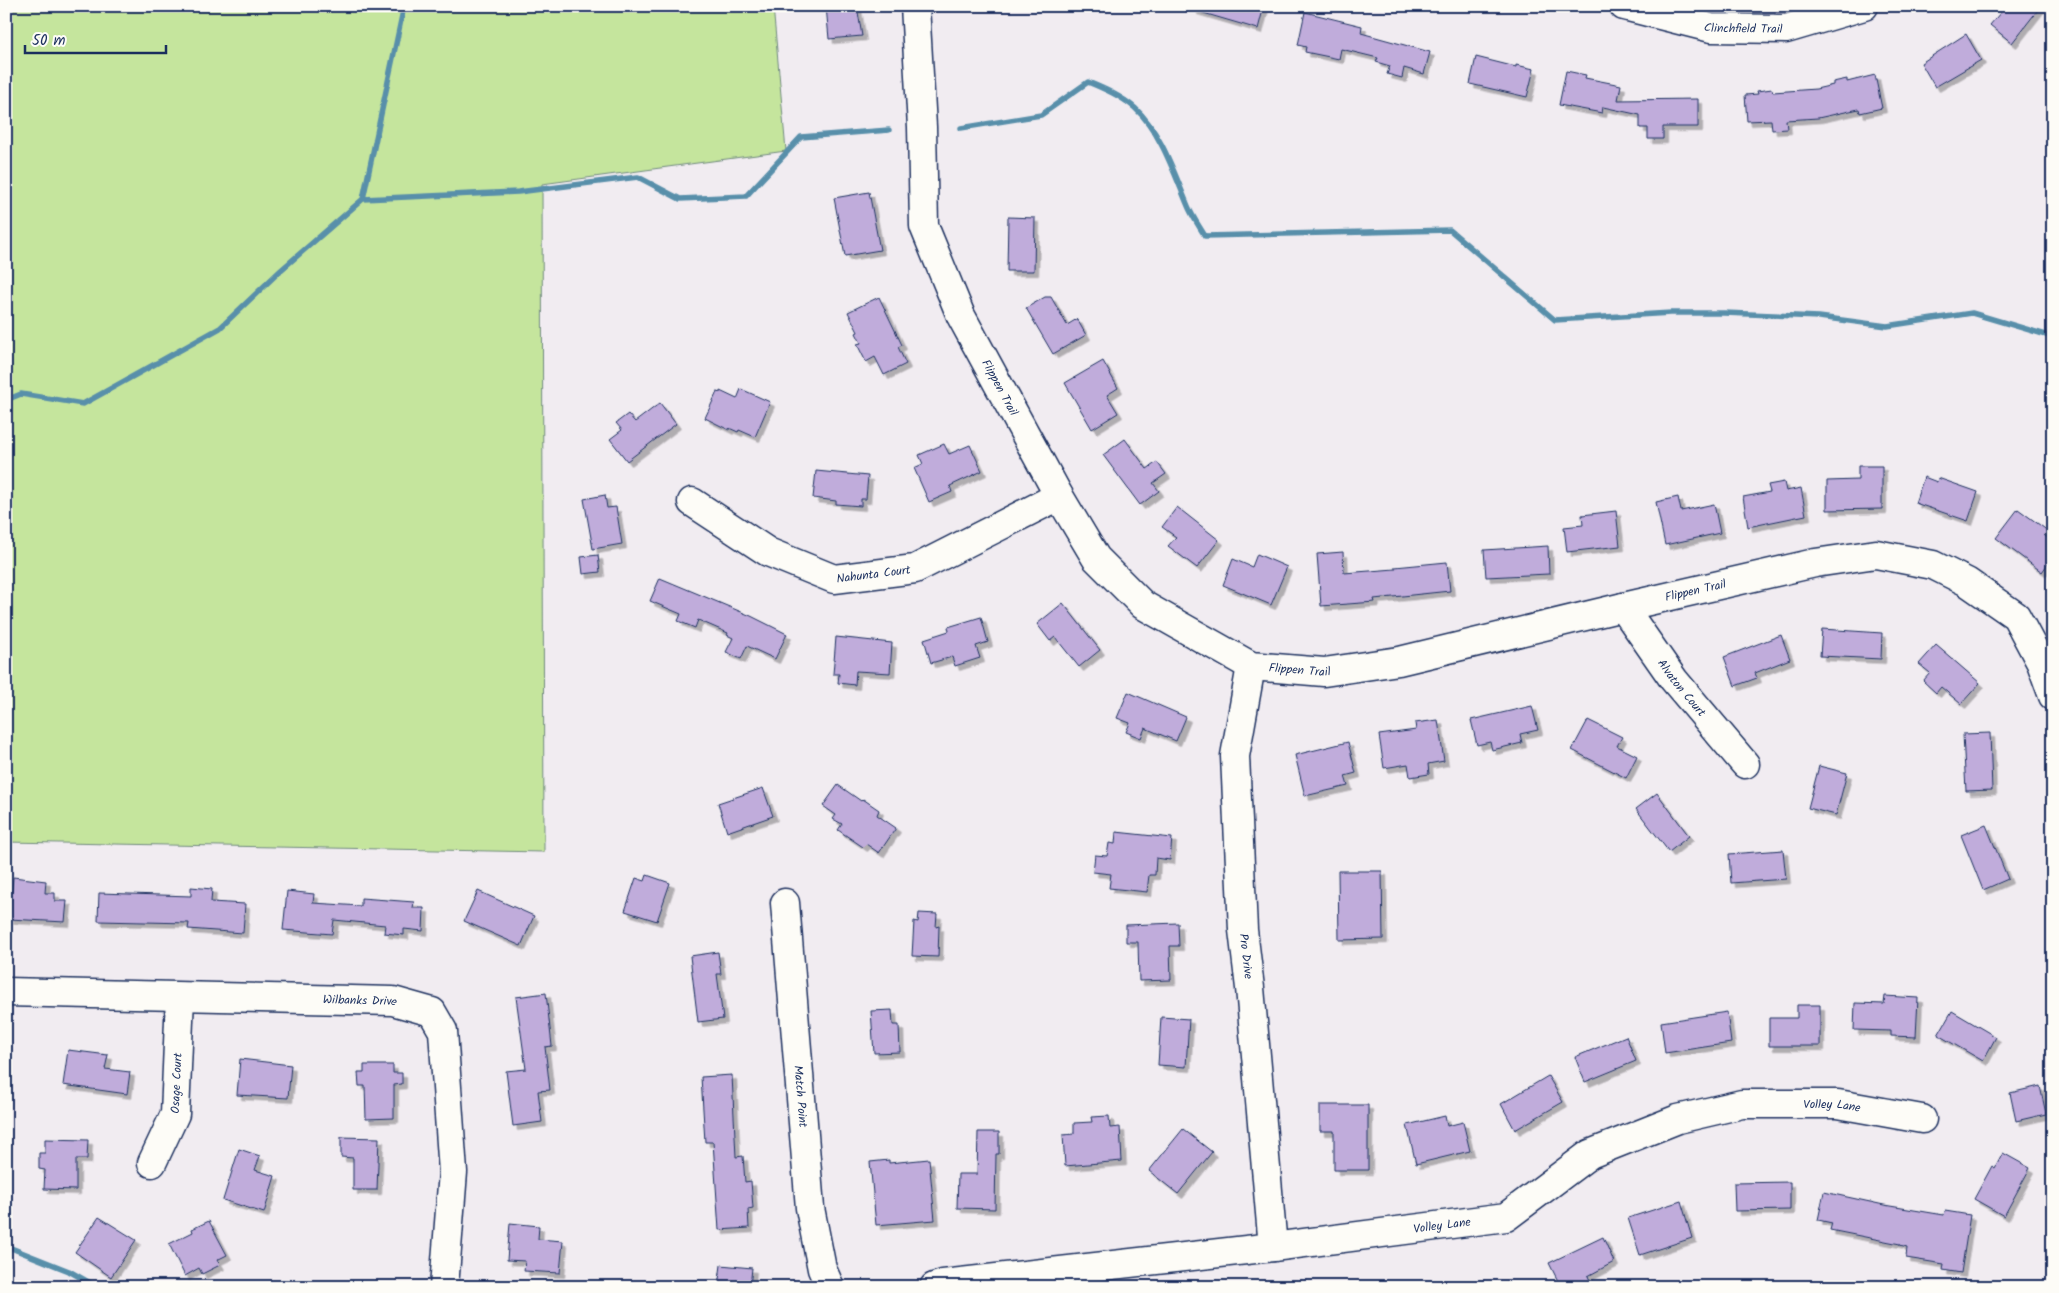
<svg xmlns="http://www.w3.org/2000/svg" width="2059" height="1293" viewBox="0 0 2059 1293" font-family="Kalam,sans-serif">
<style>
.green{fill:#c5e59d;stroke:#708a7e}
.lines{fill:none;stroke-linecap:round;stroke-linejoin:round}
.stream{stroke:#588faa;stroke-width:5.5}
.building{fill:#c0acdb;stroke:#1b2f5e;filter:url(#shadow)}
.minor-casing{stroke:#1b2f5e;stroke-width:31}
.minor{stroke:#fdfcf7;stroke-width:28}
.labels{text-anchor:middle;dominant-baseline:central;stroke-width:4;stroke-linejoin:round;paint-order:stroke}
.street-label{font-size:12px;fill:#1b2f5e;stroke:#fdfcf7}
</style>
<defs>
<filter id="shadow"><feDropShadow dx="4.5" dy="4.5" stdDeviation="0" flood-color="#0004"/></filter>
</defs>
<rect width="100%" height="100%" fill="#f1ecf1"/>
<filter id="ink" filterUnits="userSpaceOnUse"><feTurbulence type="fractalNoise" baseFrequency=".02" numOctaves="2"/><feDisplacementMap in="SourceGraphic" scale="10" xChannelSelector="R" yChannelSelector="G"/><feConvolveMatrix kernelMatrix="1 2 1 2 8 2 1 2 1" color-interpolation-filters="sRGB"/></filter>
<g filter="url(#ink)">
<path class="green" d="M6,6H773L786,151L542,184L544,852L6,842Z"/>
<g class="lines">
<path class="stream" d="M961,128L1041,115L1088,82C1105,89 1121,96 1135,108C1161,132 1174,173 1188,206C1192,216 1199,226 1205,236L1450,230L1555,320L1671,313H1724L1819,317L1887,326L1972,313L2053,337
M363,199L518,192L638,177L680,199L746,196L801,137L889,130
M6,400L21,394L83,404L220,328L281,270L363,199L404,6
M6,1246L69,1271L97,1287"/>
</g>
<path class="building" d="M826,6H857L862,36L829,39Z
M1193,6H1264L1258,29L1193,10Z
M2006,6H2041L2012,43L1990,25Z
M1305,12L1362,26L1361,33L1430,52L1424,74L1404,68L1402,78L1387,74L1390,66L1376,62L1378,58L1341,49L1339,59L1305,52L1306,47L1298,45Z
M1966,34L1981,60L1935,87L1921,63Z
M1476,57L1516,67V65L1534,69L1527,97L1470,84Z
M1566,71L1586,75L1585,78L1621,85L1618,100L1698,99V127H1663V139H1648V128H1640V115L1603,107L1602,113L1559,105Z
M1875,75L1882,108L1860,113L1859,109L1818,118L1786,120L1787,129L1772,130L1771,120L1747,121L1745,95L1758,94L1757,91L1772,89L1773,92L1816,89L1833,85V82L1847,79V82Z
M869,192L880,250L845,256L834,198Z
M1008,217L1035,218L1034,271H1007Z
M879,297L902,345L898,347L906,364L884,375L875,357L866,362L857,344L861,343L856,333L858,332L848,312Z
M1045,297H1051L1067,325L1077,319L1086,335L1053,354L1026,308Z
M1103,361L1118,388L1107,395L1118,413L1092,429L1065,383Z
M741,389L770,402L755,437L739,430L738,432L729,428V430L705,418L717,392L720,393V391L737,399Z
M660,403L676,424L627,461L610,439L622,430L616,423L628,414L635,422Z
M1125,439L1147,469L1157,462L1166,474L1153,483L1159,491L1140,505L1103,455Z
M944,444L949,454L970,445L982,471L950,486L952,492L929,502L914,468L923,464L919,455Z
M1858,466H1882V509L1827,510V481L1858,480Z
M816,471L868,476L866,499H861V506L836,504V501L813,498Z
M1924,477L1937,482L1938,478L1978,492L1968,521L1915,503Z
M1784,482L1786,491L1801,488L1806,515L1748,527L1743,497L1770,492L1768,485Z
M605,495L607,508L616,507L622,544L593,549L584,499Z
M1678,497L1681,511L1714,504L1720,533L1665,545L1656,502Z
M1177,507L1219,540L1197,568L1168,546L1176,537L1162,527Z
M2018,509L2048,531L2044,535L2053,542V557L2042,572L1996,538Z
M1616,511L1620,546L1567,552L1564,527L1583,525L1582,515Z
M1548,546L1549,574L1486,577L1484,550Z
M1343,552L1344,573L1395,569V567L1447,562L1450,591L1374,599L1375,602L1321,606L1317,554Z
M1257,554L1287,567L1271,605L1223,585L1233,559L1252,567Z
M598,555L600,572L583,574L581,557Z
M660,578L751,616L787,634L775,659L747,646L741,659L726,652L733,638L727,635L728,633L698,620L695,628L678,621L681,614L650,601Z
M1063,603L1100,650L1079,667L1055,637L1050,641L1037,624Z
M981,617L988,642L976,646L980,658L955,666L952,657L931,663L924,639L949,631L948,627Z
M1822,629L1882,633L1881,659L1820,656Z
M1781,635L1790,659L1755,673L1757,678L1735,686L1724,657Z
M836,637L892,643L890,673L856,671L855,685L838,683L839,674H833Z
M1936,645L1980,683L1961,704L1941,687L1936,693L1923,681L1930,673L1919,664Z
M1128,692L1186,717L1176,741L1145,728L1141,738L1126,732L1130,723L1117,718Z
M1532,706L1538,730L1520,734L1522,743L1492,750L1490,742L1477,745L1471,720Z
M1438,720L1444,761L1428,764L1429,774L1410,777L1408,764L1384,768L1379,735L1416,730L1415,723Z
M1588,720L1622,737L1617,746L1637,756L1626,778L1572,750Z
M1990,733L1992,790L1966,791L1963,734Z
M1348,742L1356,773L1345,776L1348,786L1305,796L1295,755Z
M1819,766L1847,773L1836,815L1808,808Z
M838,785L861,801L863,799L879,810L877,815L896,828L879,853L866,844L863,847L838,830L842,824L833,819L836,815L823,806Z
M763,788L773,816L727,832L718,803Z
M1657,793L1689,836L1669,852L1636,809Z
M1986,825L2008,879L1983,890L1961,835Z
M1116,832L1172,838L1170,860L1156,858L1155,875H1149L1147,892L1109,888L1111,874L1093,872L1095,855L1107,856L1109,843L1115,844Z
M1783,850L1786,879L1731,883L1729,854Z
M1338,871H1382L1383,939L1339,940Z
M647,875L670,883L657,921L625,911L636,878L645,881Z
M13,877L46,881L45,893H55V901H67L65,922L9,919Z
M191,887L212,889L211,902L245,904L243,933L188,929L189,923L98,921L99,893L191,896Z
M287,891L314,894L313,903L361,906V898L414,902L413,908H424L423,931L404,929V935L384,933L385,925L334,920L332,934L283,930Z
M478,891L534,916L521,946L464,921Z
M919,913L937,914L936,927L939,926L938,957L912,956L914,921L918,922Z
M1178,923L1179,946H1170L1171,980L1139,981L1138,942H1126V925Z
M718,952L721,974H717L723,1019L698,1022L690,956Z
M546,993L552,1046L545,1047L550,1090L538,1091L542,1122L513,1126L506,1071L526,1069L516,997Z
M1885,996L1918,998L1916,1037L1891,1036V1031L1854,1030L1855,1003L1884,1004Z
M1797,1005H1820V1046H1769V1018H1797Z
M892,1010L893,1025H899L900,1052L874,1053L871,1011Z
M1952,1011L1996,1037L1983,1061L1938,1035Z
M1727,1012L1731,1043L1665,1053L1661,1022Z
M1161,1017L1189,1019L1186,1067L1158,1065Z
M1626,1036L1636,1061L1585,1082L1575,1057Z
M68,1050L108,1055L105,1069L130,1072L127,1094L63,1085Z
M240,1059L291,1065L288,1098L237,1095Z
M364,1065H393V1073H402V1084L394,1085V1118L366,1119L365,1086H359L358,1072H364Z
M732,1075L736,1157L743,1156L745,1182L751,1181L753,1208L748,1209L749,1228L719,1230L713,1142H705L701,1077Z
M1548,1076L1563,1102L1515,1130L1501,1104Z
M2040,1086L2046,1114L2016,1121L2010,1093Z
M1320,1105H1368V1170H1334V1131H1320Z
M1109,1116L1110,1128L1120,1127L1122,1161L1065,1166L1063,1135L1074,1134V1123L1092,1122L1091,1117Z
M1445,1116L1447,1126L1463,1122L1470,1151L1416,1164L1407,1125Z
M1183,1129L1212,1152L1178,1194L1149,1171Z
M978,1132H999V1154H996L995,1209L957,1208L958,1174H977Z
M341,1137L379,1138L377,1190H353V1158L341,1157Z
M45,1139L88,1140L87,1159H76V1190L44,1189L45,1170L39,1169V1153H45Z
M239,1149L260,1156L255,1170L275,1176L264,1213L223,1200Z
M2003,1153L2030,1168L2004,1216L1974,1199L1992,1166L1995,1168Z
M929,1159L935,1220L876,1225L870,1162L889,1160V1163Z
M1790,1182V1210L1735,1211L1734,1183Z
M1824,1192L1884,1205L1944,1215L1945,1211L1970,1215L1961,1273L1943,1270L1944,1264L1906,1258L1907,1247L1900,1245V1244L1830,1230L1832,1223L1818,1220Z
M1681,1201L1692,1238L1640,1255L1628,1218Z
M99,1217L136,1240L111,1277L75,1252Z
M209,1221L227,1255L217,1260L220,1265L202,1274L199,1268L185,1276L169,1244L193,1232L192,1229Z
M510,1223L539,1226L538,1239L563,1241L560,1273L524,1271L525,1261L507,1260Z
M1603,1237L1614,1262L1588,1276L1593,1287H1561L1549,1263Z
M721,1265L752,1268L750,1287H718Z"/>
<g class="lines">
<g class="minor-casing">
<g id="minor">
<path id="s1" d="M915,6L922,127L924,226L961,316L1059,496L1096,558L1143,605L1251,666L1324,672L1399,661L1623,607L1815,563L1876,554L1933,565L1967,582L2016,616L2041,663L2053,696"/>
<path id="s2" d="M1624,6L1711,28L1786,29L1864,6"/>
<path id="s3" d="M692,502L768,552L834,579L915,569L1059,496"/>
<path id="s4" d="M1623,607L1674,680L1745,764"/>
<path id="s5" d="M1251,666L1235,756L1243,930L1250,988L1273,1247"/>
<path id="s6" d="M785,903L810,1208L822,1269L830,1287"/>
<path id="s7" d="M6,992L393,1001L432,1012L443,1031L453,1172L444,1287"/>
<path id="s8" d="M152,1163L175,1114L180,997"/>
<path id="s9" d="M934,1287L943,1284L1273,1247L1506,1217L1590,1154L1678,1119L1742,1104H1838L1922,1119"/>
</g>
</g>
<use href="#minor" class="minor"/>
</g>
</g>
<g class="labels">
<g class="street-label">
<text stroke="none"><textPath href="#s2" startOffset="122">Clinchfield Trail</textPath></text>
<text stroke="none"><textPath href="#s1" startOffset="399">Flippen Trail</textPath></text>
<text stroke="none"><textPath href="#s3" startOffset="202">Nahunta Court</textPath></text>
<text stroke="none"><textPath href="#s1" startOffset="1239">Flippen Trail</textPath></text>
<text stroke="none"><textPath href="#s1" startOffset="834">Flippen Trail</textPath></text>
<text stroke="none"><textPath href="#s4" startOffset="100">Alvaton Court</textPath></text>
<text stroke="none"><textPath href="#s5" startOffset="292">Pro Drive</textPath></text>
<text stroke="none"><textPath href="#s7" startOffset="354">Wilbanks Drive</textPath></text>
<text stroke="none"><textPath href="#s8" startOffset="85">Osage Court</textPath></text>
<text stroke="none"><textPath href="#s6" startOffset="194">Match Point</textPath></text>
<text stroke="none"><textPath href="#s9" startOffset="932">Volley Lane</textPath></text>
<text stroke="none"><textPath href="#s9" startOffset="512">Volley Lane</textPath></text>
</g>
</g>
<rect width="2059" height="1293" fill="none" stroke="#fdfcf7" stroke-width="25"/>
<rect x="12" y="12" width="2034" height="1268" fill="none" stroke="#1b2f5e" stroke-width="2" filter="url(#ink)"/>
<path d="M25 45v8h141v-8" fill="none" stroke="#1b2f5e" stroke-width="2.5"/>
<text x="32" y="45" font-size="15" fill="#1b2f5e" stroke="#fdfcf7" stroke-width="4" paint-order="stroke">50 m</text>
</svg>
